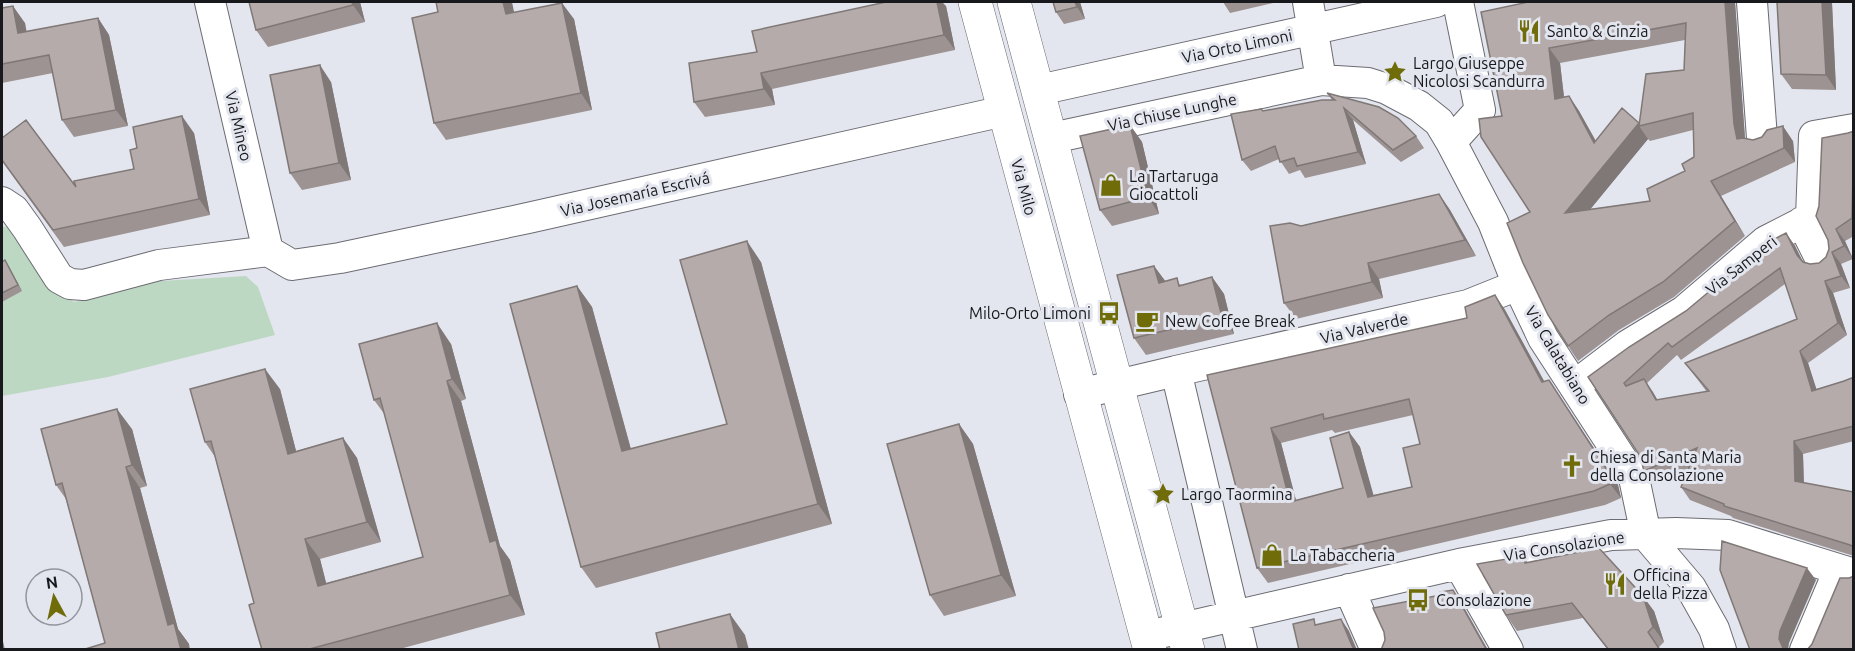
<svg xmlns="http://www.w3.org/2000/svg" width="1855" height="651" viewBox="0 0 1855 651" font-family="Ubuntu,sans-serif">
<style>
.green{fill:#bdd8c2}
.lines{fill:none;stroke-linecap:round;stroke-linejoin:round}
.street-casing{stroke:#6b6c73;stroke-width:32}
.secondary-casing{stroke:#6b6c73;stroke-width:34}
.street{stroke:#fff;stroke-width:30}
.secondary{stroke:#fff;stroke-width:33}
.wall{fill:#9c9392;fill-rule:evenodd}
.shaded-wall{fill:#7f7877}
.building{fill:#b5abaa;stroke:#7f7877;stroke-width:1.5;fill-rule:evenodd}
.labels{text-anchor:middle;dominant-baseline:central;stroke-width:6;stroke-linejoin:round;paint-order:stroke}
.poi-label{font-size:16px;fill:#18191c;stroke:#e4e6ef;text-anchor:start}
.street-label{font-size:16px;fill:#18191c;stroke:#e4e6ef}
</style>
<rect width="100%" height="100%" fill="#e4e6ef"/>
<path class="green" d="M2,226L17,230L47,283L74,302L160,281L246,276L258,287L275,335L108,377L2,396Z"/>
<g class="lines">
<g class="street-casing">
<path id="street" d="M210,2L268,251
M1308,2L1321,80
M1752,2L1762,138
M1039,90L1436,2
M1052,138L1321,80L1368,83L1387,89L1419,106L1439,122L1451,142L1493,222L1518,285L1543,338L1634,478L1646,535L1691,588L1714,629L1721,650
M1451,142L1480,110L1458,2
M2,202L14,210L27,228L59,278L70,284L84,285L159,265L268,251
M1802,222L1821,260
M268,251L292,265L340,258L528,218L1004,111
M1176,371L1468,305L1518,285
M1574,386L1628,345L1684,311L1766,241L1811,218L1814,136L1854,129
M1079,394L1176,371L1242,650
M1459,564L1508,650
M1349,589L1376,650
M1147,636L1459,564L1611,535L1676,533L1728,535L1854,574
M1805,650L1839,570"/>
</g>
<g class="secondary-casing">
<path id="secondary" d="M975,2L1150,650
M1014,2L1188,650"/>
</g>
<use href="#street" class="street"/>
<use href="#secondary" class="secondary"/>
</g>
<path class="wall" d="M360,2L365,22L268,47L256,30Z
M1080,2L1085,19L1064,24L1056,12Z
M1223,2H1273V3L1230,13Z
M1777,2H1839L1832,3L1836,90L1792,89L1781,74Z
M1735,3L1745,138L1753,140L1793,141L1795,162L1721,196L1745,236L1674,297L1619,330L1578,361L1568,346L1502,116L1481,12ZM1685,40L1684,70L1640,124L1639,123L1596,141L1579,111L1569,96L1564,97L1560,63ZM1693,130L1694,157L1685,171L1650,201L1590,209L1648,139L1650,141Z
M946,6L955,50L772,89L775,105L705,117L694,102L757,52Z
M2,8L25,23L26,32L98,18L109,35L128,126L74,137L62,120L53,73L2,83Z
M514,12L574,19L592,110L446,140L434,123Z
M331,82L351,180L302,190L290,173Z
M1327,93L1416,136L1424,148L1401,162L1353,120L1366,164L1305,178L1300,170L1289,174L1279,159L1251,171L1242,160L1263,111L1332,100Z
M1130,125L1142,142L1159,214L1112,226L1100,210Z
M1854,131V236L1845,241L1853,259L1841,264L1850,288L1833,293L1847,335L1808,363L1816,389L1844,381L1854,377V441L1803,454L1804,483L1854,492V556L1733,518L1731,516L1690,500L1681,487L1689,468L1653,484L1644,471L1640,456L1588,377L1686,311L1786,233L1795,246L1803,262L1810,264L1819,263L1826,257L1829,249L1848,133ZM1785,284L1797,319L1685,363L1707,392L1657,400L1647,383L1677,355L1681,360Z
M194,133L210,215L64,247L2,161L76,187L134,169Z
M1439,194L1450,210L1476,256L1379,279L1383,298L1296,319L1284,303L1301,226Z
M2,262L9,267L22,291L2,302Z
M761,262L832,524L596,588L581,567L577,286L592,307L631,449L727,424Z
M1154,266L1165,281L1183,285L1212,277L1224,294L1234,334L1146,355L1134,338Z
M1495,295L1505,310L1544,382L1549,380L1618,485L1621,498L1605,505L1268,583L1257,568L1207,375L1467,318ZM1413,415L1420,444L1412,487L1373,495L1360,447L1349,432L1343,488L1296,500L1281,443L1332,430L1335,433Z
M451,344L466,399L461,401L500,546L510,560L525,615L396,650H262L254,603L215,457L205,442L280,389L296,451L343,438L357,458L381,542L320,559L326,583L423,557L385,415L374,400Z
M959,424L973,444L1016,596L944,616L930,595Z
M132,429L147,486L140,488L178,629L189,644L105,643L66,499L56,485Z
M1524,556L1528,563L1654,611L1664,642L1658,648L1660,650H1608L1583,618L1517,631L1506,615Z"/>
<path class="shaded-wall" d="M352,2H360L365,22L353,5Z
M503,2H512L518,31L506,14Z
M937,2H942L946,6L955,50L944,35Z
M1075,2H1080L1085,19L1077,7Z
M1725,2H1735L1745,139H1737L1734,124Z
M1822,2H1831L1832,3L1836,90L1826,75Z
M562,3L574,19L592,110L581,93Z
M13,6L25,23L30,50L18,33Z
M98,18L109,35L128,126L116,110Z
M1549,48L1560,63L1566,114L1555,99Z
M320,65L331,82L351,180L339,163Z
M761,73L772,89L775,105L764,89Z
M1569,96L1579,111L1605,158L1594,143Z
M1344,108L1353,120L1366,164L1358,152Z
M182,116L194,133L210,215L199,199Z
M1639,123L1641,126H1639L1648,139L1575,228L1565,213Z
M1130,125L1142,142L1159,214L1148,197Z
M1783,126L1793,141L1795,162L1784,148Z
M1711,181L1721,196L1745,236L1735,221Z
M1439,194L1450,210L1476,256L1465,240Z
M1836,229L1845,241L1853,259L1844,246Z
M1786,233L1795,246L1806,268L1797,255Z
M747,241L761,262L832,524L818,504Z
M1832,252L1841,264L1850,288L1841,276Z
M5,260L9,267L22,291L18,285Z
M1368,263L1379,279L1383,298L1372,282Z
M1154,266L1166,282L1159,283Z
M1212,277L1224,294L1234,334L1222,317Z
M1825,281L1833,293L1847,335L1838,323Z
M577,286L592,307L637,472L622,451Z
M1495,295L1505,310L1553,397L1542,382Z
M437,323L451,344L466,399L452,379Z
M1800,351L1808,363L1821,403L1812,391Z
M265,369L280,389L302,474L288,454Z
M1644,379L1653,392L1665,413L1656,400Z
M1549,380L1618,485L1621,498L1610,484Z
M447,381L461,401L500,546L510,560L525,615L510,595L490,542Z
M117,409L132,429L147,486L132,465Z
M959,424L973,444L1016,596L1001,575Z
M1271,428L1281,443L1300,516L1290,502Z
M1349,432L1360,447L1378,511L1368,497Z
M343,438L357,458L381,542L367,522Z
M1794,441L1803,454L1804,494L1795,481Z
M126,467L140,488L178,629L189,644L190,650H181L168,625Z
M305,539L320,559L332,606L318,586Z
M1807,568L1816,580L1789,643L1788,650H1784L1779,639L1780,631Z
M1453,590L1461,602L1488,650H1487Z
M1643,596L1654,611L1664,642L1653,627Z
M730,614L745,635L749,650H739Z
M1341,619L1349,631L1357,650H1355L1352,646Z
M2,637L5,650H2Z"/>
<path class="building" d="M249,2H352L353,5L256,30Z
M436,2H503L506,14L562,3L581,93L434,123L412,18L438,12Z
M886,2H937L944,35L761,73L764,89L694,102L689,63L757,52L752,31Z
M1053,2H1075L1077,7L1056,12Z
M1528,2H1725L1734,124L1737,139L1743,138L1753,140L1762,137L1767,130L1783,126L1784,148L1711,181L1735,221L1663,282L1609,315L1568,346L1548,315L1523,263L1507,223L1530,212L1481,137L1479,119L1502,116L1481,12ZM1686,23L1684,70L1646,74L1639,126L1693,113L1694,157L1682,164L1685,171L1647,189L1650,201L1565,213L1639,123L1622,108L1594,143L1569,96L1555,99L1549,48Z
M1777,2H1822L1826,75L1781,74Z
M13,6L18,33L98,18L116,110L62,120L49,55L2,64V8Z
M320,65L339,163L290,173L270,75Z
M1327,93L1379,107L1398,118L1416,136L1393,150L1344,108L1358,152L1297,166L1294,158L1280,162L1275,146L1242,160L1231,114L1261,109L1263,111L1322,100H1335Z
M182,116L199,199L53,230L2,160V138L26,120L76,187L74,181L134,169L130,150L137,148L133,127Z
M1130,125L1148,197L1100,210L1080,136Z
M1854,131L1852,218L1836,229L1844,246L1832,252L1841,276L1825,281L1838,323L1800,351L1812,391L1844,381L1854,377V426L1794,441L1795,481L1854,492V547L1850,545L1724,506V504L1681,487L1697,448L1644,471L1640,456L1588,377L1629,347L1686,311L1767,243L1786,233L1797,255L1803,262L1810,264L1819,263L1826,257L1829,249L1828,240L1816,216L1819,206L1822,138L1848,133ZM1780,268L1797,319L1685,363L1709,391L1656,400L1644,379L1626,386L1624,383L1668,343L1672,347Z
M1439,194L1465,240L1368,263L1372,282L1284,303L1270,226L1290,223L1301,226Z
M747,241L818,504L581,567L510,304L577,286L622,451L727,424L680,260Z
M5,260L18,285L2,293V262Z
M1154,266L1159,283L1177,278L1179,286L1212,277L1222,317L1134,338L1117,275Z
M1495,295L1542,382L1549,380L1607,470L1610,484L1594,491L1257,568L1207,375L1467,318L1465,307ZM1409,399L1420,444L1403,448L1412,487L1368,497L1349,432L1330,438L1343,488L1290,502L1271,428L1323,414L1324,419Z
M437,323L452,379L447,381L490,542L496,540L510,595L306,650H262L249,605L254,603L211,441L205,442L190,389L265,369L288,454L343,438L367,522L305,539L318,586L423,557L380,398L374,400L359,344Z
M117,409L132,465L126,467L168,625L174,623L181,650H82L105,643L62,483L56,485L41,429Z
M959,424L1001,575L930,595L887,444Z
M1722,541L1807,568L1780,631L1779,639L1783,648L1785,650H1750L1720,570Z
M1599,548L1643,596L1653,627L1648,632L1660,650H1609L1572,603L1506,615L1477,564L1524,556L1525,563Z
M1854,576V650H1807L1812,644L1840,578H1849Z
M1453,590L1485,647L1487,650H1381L1385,640L1384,632L1373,608L1441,595L1440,592Z
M730,614L739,650H660L656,633Z
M1314,619L1315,625L1341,619L1352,646L1355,650H1299L1293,624Z"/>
<defs>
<g id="restaurant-bare" transform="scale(1.8)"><path d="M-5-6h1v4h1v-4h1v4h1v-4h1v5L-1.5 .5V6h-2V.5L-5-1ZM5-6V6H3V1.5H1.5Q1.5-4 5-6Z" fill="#6f6c09" stroke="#e4e6ef" stroke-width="2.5" paint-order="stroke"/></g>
<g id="sight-bare" transform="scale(1.8)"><path d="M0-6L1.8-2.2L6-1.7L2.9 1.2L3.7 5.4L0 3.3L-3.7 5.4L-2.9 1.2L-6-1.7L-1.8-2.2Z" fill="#6f6c09" stroke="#e4e6ef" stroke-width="2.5" paint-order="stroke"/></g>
<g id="shop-bare" transform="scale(1.8)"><path d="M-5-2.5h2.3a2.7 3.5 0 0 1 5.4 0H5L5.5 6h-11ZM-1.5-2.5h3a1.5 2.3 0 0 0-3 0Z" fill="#6f6c09" stroke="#e4e6ef" stroke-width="2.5" paint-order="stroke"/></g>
<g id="bus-bare" transform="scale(1.8)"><path d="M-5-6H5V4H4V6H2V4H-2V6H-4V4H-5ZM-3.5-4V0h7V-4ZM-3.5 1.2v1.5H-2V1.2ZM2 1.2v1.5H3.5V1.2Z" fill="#6f6c09" stroke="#e4e6ef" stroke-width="2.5" paint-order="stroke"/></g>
<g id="cafe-bare" transform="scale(1.8)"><path d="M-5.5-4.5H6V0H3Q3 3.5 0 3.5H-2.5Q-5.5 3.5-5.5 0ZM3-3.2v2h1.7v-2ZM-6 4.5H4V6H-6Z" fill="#6f6c09" stroke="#e4e6ef" stroke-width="2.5" paint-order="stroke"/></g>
<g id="church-bare" transform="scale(1.8)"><path d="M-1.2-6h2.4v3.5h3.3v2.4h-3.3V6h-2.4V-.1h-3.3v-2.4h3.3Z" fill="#6f6c09" stroke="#e4e6ef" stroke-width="2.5" paint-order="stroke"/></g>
</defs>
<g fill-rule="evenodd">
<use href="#restaurant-bare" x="1529" y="31"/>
<use href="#sight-bare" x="1395" y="72"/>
<use href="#shop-bare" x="1111" y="185"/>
<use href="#bus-bare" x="1109" y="313"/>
<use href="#cafe-bare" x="1147" y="321"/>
<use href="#church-bare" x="1572" y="466"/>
<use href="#sight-bare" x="1163" y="494"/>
<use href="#shop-bare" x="1272" y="555"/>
<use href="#restaurant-bare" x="1615" y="584"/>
<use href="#bus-bare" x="1418" y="600"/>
</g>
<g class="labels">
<g class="poi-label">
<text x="1547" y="31">Santo &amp; Cinzia</text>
<text x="1413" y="63">Largo Giuseppe<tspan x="1413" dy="18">Nicolosi Scandurra</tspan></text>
<text x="1129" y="176">La Tartaruga<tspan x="1129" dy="18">Giocattoli</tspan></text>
<text x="1091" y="313" text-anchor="end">Milo-Orto Limoni</text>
<text x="1165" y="321">New Coffee Break</text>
<text x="1590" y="457">Chiesa di Santa Maria<tspan x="1590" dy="18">della Consolazione</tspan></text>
<text x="1181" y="494">Largo Taormina</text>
<text x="1290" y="555">La Tabaccheria</text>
<text x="1633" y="575">Officina<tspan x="1633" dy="18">della Pizza</tspan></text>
<text x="1436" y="600">Consolazione</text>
</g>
<g class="street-label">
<text transform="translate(1237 46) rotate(-12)">Via Orto Limoni</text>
<text transform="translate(1172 112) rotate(-12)">Via Chiuse Lunghe</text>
<text transform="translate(239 126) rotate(77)">Via Mineo</text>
<text transform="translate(1024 187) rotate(75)">Via Milo</text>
<text transform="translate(635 194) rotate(-13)">Via Josemaría Escrivá</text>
<text transform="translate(1741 265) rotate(-38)">Via Samperi</text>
<text transform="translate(1364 328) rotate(-13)">Via Valverde</text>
<text transform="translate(1558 355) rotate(59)">Via Calatabiano</text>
<text transform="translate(1564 546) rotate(-9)">Via Consolazione</text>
</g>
</g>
<rect width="1855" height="651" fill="none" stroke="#18191c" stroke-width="6"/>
<g transform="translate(54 597) rotate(352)"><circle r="28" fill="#e4e6ef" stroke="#92949b" stroke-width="1.5"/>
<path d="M0-4.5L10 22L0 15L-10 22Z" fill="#6f6c09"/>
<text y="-9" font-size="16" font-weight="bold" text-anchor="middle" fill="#18191c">N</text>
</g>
</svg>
